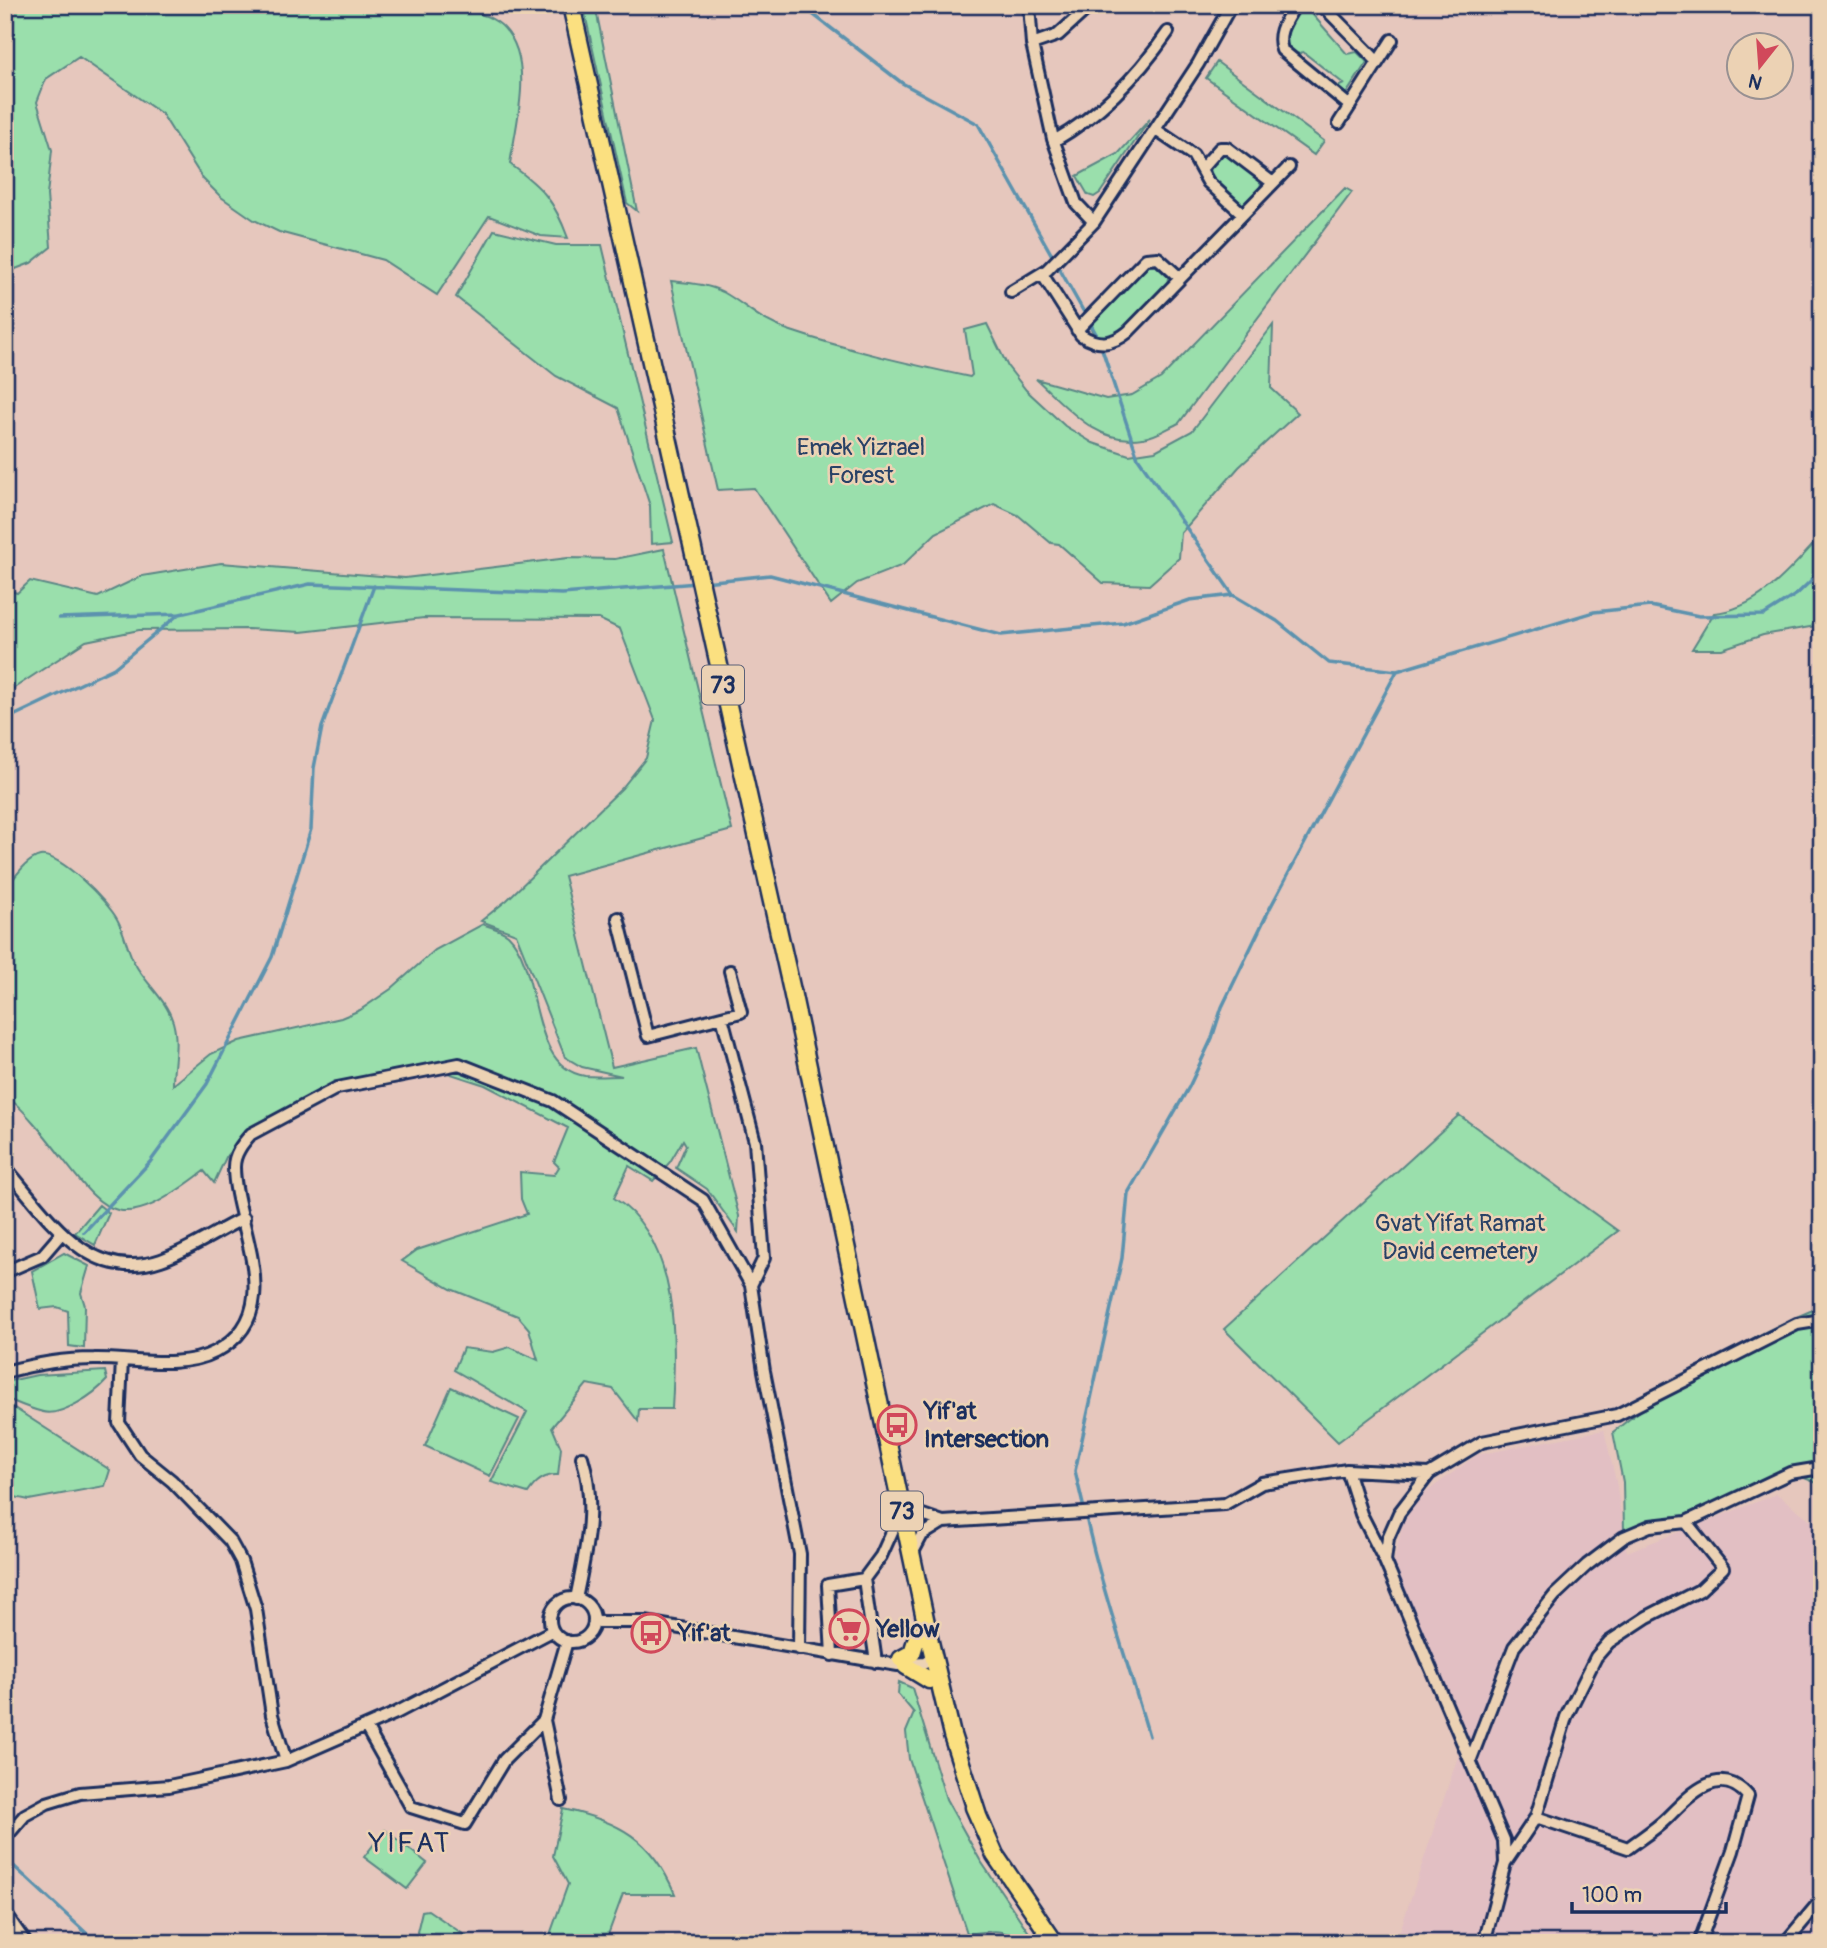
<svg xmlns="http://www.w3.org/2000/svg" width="1827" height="1948" viewBox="0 0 1827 1948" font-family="Pangolin,sans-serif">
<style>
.built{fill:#e2bfc3}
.green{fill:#9adfac;stroke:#5a8785;stroke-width:2}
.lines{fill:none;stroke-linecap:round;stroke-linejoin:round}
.stream{stroke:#5b92ae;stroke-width:3.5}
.minor-casing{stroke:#1b2f5e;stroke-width:16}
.highway-casing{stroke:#1b2f5e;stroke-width:21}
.minor{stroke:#ecd2b4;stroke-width:10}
.highway{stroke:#fbe080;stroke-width:16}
.labels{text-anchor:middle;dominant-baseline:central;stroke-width:5;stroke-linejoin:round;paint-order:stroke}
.shield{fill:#ecd2b4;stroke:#5a6078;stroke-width:2}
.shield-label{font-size:23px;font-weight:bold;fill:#1b2f5e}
.park-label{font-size:24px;fill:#284166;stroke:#ecd2b4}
.poi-label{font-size:24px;font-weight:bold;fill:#1b2f5e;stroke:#ecd2b4;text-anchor:start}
.quarter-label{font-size:28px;letter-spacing:2px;fill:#1b2f5e;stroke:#ecd2b4}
</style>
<rect width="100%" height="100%" fill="#e6c7bd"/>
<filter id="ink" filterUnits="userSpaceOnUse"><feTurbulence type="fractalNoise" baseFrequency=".0143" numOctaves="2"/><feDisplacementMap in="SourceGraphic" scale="14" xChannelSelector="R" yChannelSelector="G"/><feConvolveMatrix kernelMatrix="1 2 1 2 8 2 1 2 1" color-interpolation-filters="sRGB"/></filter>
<g filter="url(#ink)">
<path class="built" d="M1604,1430L1616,1481L1627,1552L1777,1494L1822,1529V1690L1818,1708L1822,1710V1943H1396L1466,1732L1393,1565L1403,1523L1421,1496L1477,1455Z"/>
<path class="green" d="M5,5H455C470,11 492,15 504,28C535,60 516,124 510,164C543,188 554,200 568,238L541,236L489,216L437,295L383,260L279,232L254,220L221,197L203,179L162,114L79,57L46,79L37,102L52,150L47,195L51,247L31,263L5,273Z
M583,5H595L637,211L627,203Z
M1305,6L1347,54L1357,52L1367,62L1346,94L1337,87L1344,84L1303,52L1292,56C1280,38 1289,19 1305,6Z
M1217,62L1324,141L1314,155L1206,78Z
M1150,119L1100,193L1094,197L1088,195L1077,176L1118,154Z
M1225,153L1261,181L1260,190L1248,204H1237L1212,180L1210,167Z
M1345,188L1352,192L1179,423C1168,428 1155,437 1143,438C1097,446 1067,407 1036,379L1106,399L1132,395L1161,378Z
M494,230L556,245H602L673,542L651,544L650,506L618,408L556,376L456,297Z
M1146,266H1156L1168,277L1167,286C1148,305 1124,342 1095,336L1089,325Z
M671,281C689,283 707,284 723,292C748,306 758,320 788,330C847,350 909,364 970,377L972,375L965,330L987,324L1008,367L1026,390L1065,426L1093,443L1129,455L1155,451L1192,431L1273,325L1271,388L1298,413L1239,467L1181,533L1179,558L1149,585L1103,583L1059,544L1051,543L1018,515L994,504L936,533L903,565L857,583L831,604L754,488L718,490Z
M1822,535V627L1816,626L1763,635L1722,649H1692L1714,613C1760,609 1792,567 1822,535Z
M664,549L732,830L564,876L612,1067L696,1048L739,1216L738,1232L707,1189L676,1168L686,1145L683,1140L670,1162L653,1181L629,1166L614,1198C680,1241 676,1339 672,1409H639L638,1421L613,1389L587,1384L552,1427L561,1448L558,1475C544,1474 535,1482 528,1493L491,1482L527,1412L454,1370L463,1348L493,1352L510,1347L538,1360L529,1329L518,1316L451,1289L402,1261L417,1250L527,1214L521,1199L520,1172L554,1175L559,1167L554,1162L568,1128L485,1085L442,1071L340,1092L239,1143L227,1155L214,1183L204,1171C108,1245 104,1208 40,1130C30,1119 19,1104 5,1096V889C14,879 26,859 40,856C60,853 108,902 117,919C125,933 127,950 135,964C146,984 166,999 173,1022C179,1043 173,1064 173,1085L211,1054L239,1041L341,1018L360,1010L391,989L435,950L483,924C490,927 502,930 508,935C543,969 527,1067 585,1076C597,1077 610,1076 622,1076L582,1067L565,1057L516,934L481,921L507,900L622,788L646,758L655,720L620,629L599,619L424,618L301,632L248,629L139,630L86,641L5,694V589L17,593L30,581L98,597L142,576L221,563L405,578L568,558L615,559Z
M1459,1115L1618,1231L1338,1442L1224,1329Z
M99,1205L109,1213L95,1245L75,1233Z
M64,1253L89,1266L81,1293L85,1306L84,1348L69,1346L68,1311L57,1307L40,1309L32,1271Z
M1822,1306V1485L1802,1477L1755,1487L1664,1526L1624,1532L1623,1482L1613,1432C1676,1381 1746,1337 1822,1306Z
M105,1371L107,1380C95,1394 61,1417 43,1412C30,1409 17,1403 5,1398V1382L37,1375Z
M451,1387L519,1419L490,1476L425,1446Z
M5,1402L110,1470L105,1486L29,1500L5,1495Z
M899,1682L912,1688L946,1799L980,1860L1036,1943H1019C1004,1924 985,1934 967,1933L909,1759L906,1732L914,1713L898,1694Z
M563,1809C619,1821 652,1839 675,1894H623L605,1943H547L568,1884L553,1856Z
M385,1830L427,1863L407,1889L364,1857Z
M428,1910L476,1943H422L417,1932L422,1911Z"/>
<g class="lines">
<path class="stream" d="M801,5L902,83L978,124L1099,339
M1101,346L1138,458L1233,595
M704,582L770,575L1001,635L1123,623L1190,600L1233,595L1277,621L1329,663L1397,671L1594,612L1650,606L1699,616L1764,615L1797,594L1822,570
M59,618L180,614L310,584L562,594L697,583
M5,720L114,668L179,614
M84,1232L150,1162L207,1084L272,957L311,829L314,768L322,727L374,586
M1084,1509L1075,1471L1122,1258L1128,1193L1189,1087L1212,1038L1222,1007L1270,908L1397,671
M1086,1517C1102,1591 1128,1663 1149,1736
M5,1858L97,1943"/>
<g class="minor-casing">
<path id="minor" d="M1029,5L1032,44L1053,139L1076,203L1094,222L1198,64L1231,5
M1295,5C1286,21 1276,32 1282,50L1350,106
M1322,5L1378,62
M1032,44L1058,35L1091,5
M1339,123L1392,40
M1156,130L1193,155L1208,182L1243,214
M1054,141C1101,114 1137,77 1168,32
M1202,168L1220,148H1227L1273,183
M1042,274L1081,335C1098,346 1112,345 1128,332L1289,167
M1011,292L1047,270L1094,222
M1077,330L1146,259L1158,258L1180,278
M618,918L648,1036L741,1012L730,971
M722,1017L755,1142L764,1258L751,1285
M5,1167C46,1214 88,1285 161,1260C190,1250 217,1231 244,1218
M5,1272L42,1256L61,1234
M122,1360L119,1423L140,1455L172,1481L230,1541L241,1561L256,1609L272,1715L286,1761
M5,1372C34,1364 64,1359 94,1359C131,1358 181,1370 215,1352C291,1313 234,1225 234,1167C234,1154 242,1144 251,1134L337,1088L459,1064L553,1101L703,1200L751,1285L764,1371L800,1554L799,1649
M899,1500L914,1512L943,1522
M912,1554L922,1535L943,1522L1225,1504L1262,1483L1347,1470
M1385,1561L1361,1514L1347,1470L1429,1474
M550 1620a22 22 0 1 1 44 0a22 22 0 1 1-44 0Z
M576,1599C586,1550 597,1505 582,1457
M594,1622H645L898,1665L925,1663L933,1657
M832,1655L828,1585L864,1579
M876,1662L864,1579L881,1556L895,1525
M366,1727L411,1807L465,1824L504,1760L544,1720
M1471,1759L1514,1647L1555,1595L1587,1565L1624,1537L1650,1526L1686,1522L1790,1473L1814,1469L1822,1473
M561,1800L544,1720L567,1641
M1536,1817L1628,1848C1641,1838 1656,1829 1667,1818C1690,1795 1719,1763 1748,1796L1733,1851L1700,1941L1705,1943
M5,1838L25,1815L47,1803L80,1793L169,1786L286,1761L396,1713L552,1631
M1505,1863L1536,1817L1566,1717L1596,1657L1609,1642L1647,1617L1700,1590L1723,1568L1686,1522
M5,1913L26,1943
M1484,1943L1505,1863L1504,1840L1385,1561L1388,1538L1399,1513L1429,1474L1482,1442L1617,1415L1797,1324L1822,1320
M1785,1943L1822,1899"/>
</g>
<g class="highway-casing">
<path id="highway" d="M571,5L792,991L930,1642L952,1735L978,1816
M901,1659L912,1653L918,1634
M906,1666L929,1680
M974,1807L995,1855L1055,1943"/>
</g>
<use href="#minor" class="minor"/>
<use href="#highway" class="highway"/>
</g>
</g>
<defs>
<g id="bus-ring" transform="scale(2.0125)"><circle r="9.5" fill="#ecd2b4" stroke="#d1495b" stroke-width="1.5"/><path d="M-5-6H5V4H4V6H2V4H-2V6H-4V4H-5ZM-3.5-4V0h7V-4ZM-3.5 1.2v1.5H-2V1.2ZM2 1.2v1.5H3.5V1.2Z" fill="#d1495b"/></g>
<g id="supermarket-ring" transform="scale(2.0125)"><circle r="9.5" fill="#ecd2b4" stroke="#d1495b" stroke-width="1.5"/><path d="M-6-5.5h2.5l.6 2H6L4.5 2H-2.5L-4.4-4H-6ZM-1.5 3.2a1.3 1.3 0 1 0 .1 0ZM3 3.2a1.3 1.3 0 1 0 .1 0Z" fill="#d1495b"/></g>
</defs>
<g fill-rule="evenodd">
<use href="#bus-ring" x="897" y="1425"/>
<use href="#supermarket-ring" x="849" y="1629"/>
<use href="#bus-ring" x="651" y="1633"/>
</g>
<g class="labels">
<g class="shield">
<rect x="702" y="665.5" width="42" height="39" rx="5"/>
<rect x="881" y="1491.5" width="42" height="39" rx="5"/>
</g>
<g class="shield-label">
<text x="723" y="685">73</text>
<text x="902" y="1511">73</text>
</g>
<g class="park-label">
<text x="861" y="447">Emek Yizrael<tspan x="861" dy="28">Forest</tspan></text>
<text x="1460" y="1223">Gvat Yifat Ramat<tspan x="1460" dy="28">David cemetery</tspan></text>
</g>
<g class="poi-label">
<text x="924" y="1411">Yif'at<tspan x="924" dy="28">Intersection</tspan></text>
<text x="876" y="1629">Yellow</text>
<text x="678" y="1633">Yif'at</text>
</g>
<g class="quarter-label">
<text x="410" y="1843">YIFAT</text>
</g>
</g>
<rect width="1827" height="1948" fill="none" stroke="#ecd2b4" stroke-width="28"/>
<rect x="14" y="14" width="1799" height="1920" fill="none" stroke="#1b2f5e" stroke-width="2.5" filter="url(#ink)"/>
<g transform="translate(1760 66) rotate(197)"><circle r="33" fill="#ecd2b4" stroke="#989192" stroke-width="2"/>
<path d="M0-5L12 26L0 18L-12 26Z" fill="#d1495b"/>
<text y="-10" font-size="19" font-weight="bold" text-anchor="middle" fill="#1b2f5e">N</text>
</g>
<path d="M1572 1902v10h154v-10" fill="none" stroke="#1b2f5e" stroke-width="3.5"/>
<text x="1582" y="1902" font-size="21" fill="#1b2f5e" stroke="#ecd2b4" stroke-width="5" paint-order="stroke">100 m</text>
</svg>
